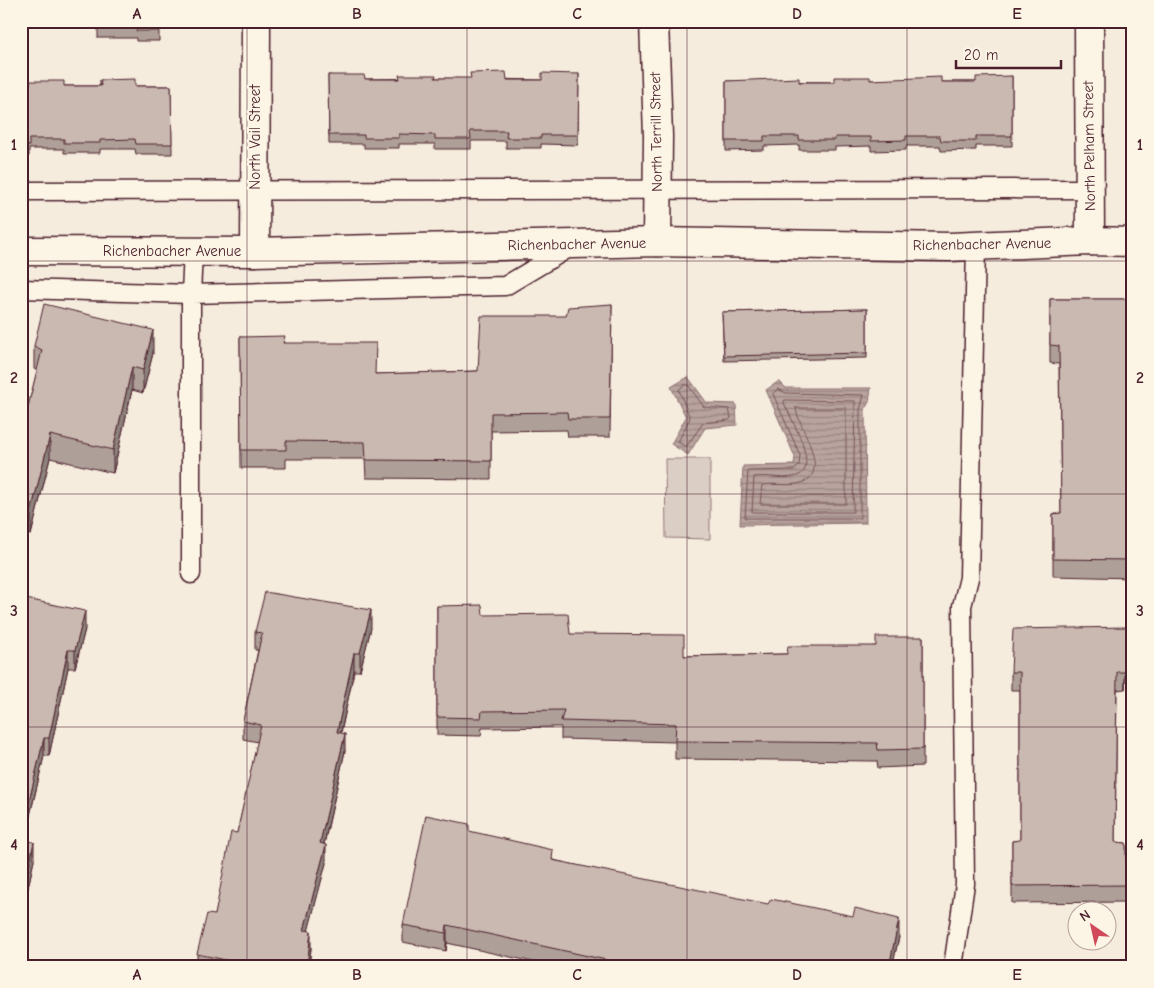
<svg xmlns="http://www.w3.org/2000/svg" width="1154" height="988" viewBox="0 0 1154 988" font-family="'Comic Neue',sans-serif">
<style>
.green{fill:#dbcec4;stroke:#927678}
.water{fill:url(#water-rules);stroke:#8c6e70}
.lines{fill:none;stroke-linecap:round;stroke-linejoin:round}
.shore{stroke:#765459;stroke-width:1}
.service-casing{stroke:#4a1f2b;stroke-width:21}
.minor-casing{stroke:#4a1f2b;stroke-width:31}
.tertiary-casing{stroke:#4a1f2b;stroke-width:31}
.service{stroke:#fcf5e5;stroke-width:18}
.minor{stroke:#fcf5e5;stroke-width:28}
.tertiary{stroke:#fcf5e5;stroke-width:28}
.wall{fill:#ae9f98;stroke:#4a1f2b}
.shaded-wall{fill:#8d827c;stroke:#4a1f2b}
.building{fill:#cab9b1;stroke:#4a1f2b}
.grid{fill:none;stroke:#4a1f2b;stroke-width:1;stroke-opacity:0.55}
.labels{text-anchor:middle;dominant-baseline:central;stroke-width:4.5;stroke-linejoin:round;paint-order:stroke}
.street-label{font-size:15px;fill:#4a1f2b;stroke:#fcf5e5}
.neatline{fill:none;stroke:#4a1f2b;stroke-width:2}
.grid-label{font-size:16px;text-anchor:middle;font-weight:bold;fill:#4a1f2b}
</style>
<defs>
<pattern id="water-rules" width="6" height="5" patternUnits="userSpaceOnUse" patternTransform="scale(1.25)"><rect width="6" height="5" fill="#b8a39e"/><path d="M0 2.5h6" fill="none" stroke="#988481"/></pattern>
</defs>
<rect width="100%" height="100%" fill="#f5ecde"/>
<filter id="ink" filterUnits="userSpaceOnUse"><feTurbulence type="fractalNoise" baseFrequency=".02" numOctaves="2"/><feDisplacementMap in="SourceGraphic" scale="10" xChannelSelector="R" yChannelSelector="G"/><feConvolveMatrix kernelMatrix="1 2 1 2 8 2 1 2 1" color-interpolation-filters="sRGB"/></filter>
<g filter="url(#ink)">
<path class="green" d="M665,459H710V539L666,538Z"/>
<path class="water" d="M688,377L707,403L736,404L737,425L705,428L688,455L671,444L686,417L671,387Z
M779,381L786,388H871L869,402L865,409L866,523L740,525L743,466L794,465L795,457L766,390Z"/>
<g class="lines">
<path class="shore" d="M685,385H688L704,407L729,409L731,418L729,420L703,423L686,447L678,442L690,418L679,390Z
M778,389L786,393L864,395L860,410V518H745L748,471L794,470L799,466L800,455L773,394Z
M785,400L855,401L853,512H752L754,477C768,475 784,480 797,476C821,469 790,417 784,403Z
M796,408H846V504H760L762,485C773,483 786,486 797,484C836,476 797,426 796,408Z"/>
<g class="service-casing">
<path id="service" d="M21,191L1090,189
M21,289L191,294L505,286L572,246
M191,574V294L193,251
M953,967L965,884L962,606L969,578L976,245"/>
</g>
<g class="minor-casing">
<path id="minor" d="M654,21L658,136L657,242
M1089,21L1090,241
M255,252L256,21"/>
</g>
<g class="tertiary-casing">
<path id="tertiary" d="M21,251L255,252L657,242L950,247L1090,241L1133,242"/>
</g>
<use href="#service" class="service"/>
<use href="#minor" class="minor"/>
<use href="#tertiary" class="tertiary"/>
</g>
<path class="wall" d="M98,21H159V41H136V38H98Z
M579,74L578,145L541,144V148H506V141H471V149H435V144H399V148H364V144H329L328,75L365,79L436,78L542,80Z
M1012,76V146H976V150L941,151L940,146H906V150L871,151V146L835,147V150H799V145L764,146V150L726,151V81L834,82L870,80L941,82H976Z
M100,80L135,86H171L172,154H136L135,149H100V153H64V149H29V156H21V83L64,86H100Z
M1050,299H1133V578L1053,576V514L1061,513L1059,364L1050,363Z
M612,304L610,437H568L567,430L491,431V479L366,478L365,459H286V468H241L240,337L285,343L375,374L478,371L566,316Z
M867,309V358L724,361L722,312Z
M34,346L153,353L143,393L132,390L113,473L50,458L31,535L21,533V426L23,427L37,371L34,369Z
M21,598L85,629L75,668H68L49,756H44L24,841L34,860L21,920Z
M437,606L483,615L570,634L684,656L787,654L876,646L923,637V766L878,768L877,761L675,759V742L561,739V727L482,728L481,736L437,735Z
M371,628L360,671H354L341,733L345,751L324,845L326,863L308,930L311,948L309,967H197V954L215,915L237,833L258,742L243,739V721L258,650H255V632Z
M1127,645L1125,689L1117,690L1115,842L1126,843V902L1012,903V841L1020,840V690H1011V672Z
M469,831L553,860L899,937L892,967H556L447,943L446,951L403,942V925Z"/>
<path class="shaded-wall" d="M153,330V353L143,393V370Z
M132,367V390L113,473V450Z
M50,435V458L31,535V512Z
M371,610V628L360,671V653Z
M85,611V629L75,668V650Z
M1127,627V645L1125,689V672Z
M68,650V668L49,756V738Z
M354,653V671L337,750V732Z
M345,734V751L320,861V843Z
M44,738V756L21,853V835Z
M34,842V860L21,920V902Z
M326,845V863L304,947V930Z
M899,919V937L892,967H889Z
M447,925V943L446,951V933Z
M311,931V948L309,967H307Z"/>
<path class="building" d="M98,21H159V31H136V28H98Z
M506,72L507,80H542V73L579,74L578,135H541V138H506L507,131H470L471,139H435V135L399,134V138H364V135H329L328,75H364L365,79H400L399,75H436L435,78H471L470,73Z
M1012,76V136H976V141H941L940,136H906V140L871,141V137H835V140H799V136H764V141H726V81L799,78V82H834V77H870V80L941,77V82H976V77Z
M135,79V86H171L172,144H136L135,139L100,140V143H64V139H29V146H21V83L30,84V81H64V86H101L100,80Z
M1050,299H1133V560L1053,559V514L1061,513L1059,346L1050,345Z
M44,304L153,330L143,370L132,367L113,450L50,435L31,512L21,510V426L23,427L42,350L34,346Z
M612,304L610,419H568L567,412L491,413V461L366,460L365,442L286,441V450H241L240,337L285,336L283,343H376L375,374L478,371L481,316H566L568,307Z
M867,309V353L724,356L722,312Z
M265,592L371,610L360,653H354L337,732L345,734L320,843L326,845L304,930L311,931L307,967H260L197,954L207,914L215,915L231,832L237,833L261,725L243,721L262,633L255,632Z
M21,598L85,611L75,650H68L49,738H44L21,835Z
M482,605L483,615L568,614L570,634L684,635V656L787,654L788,646H876V637H923V749L878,750L877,743L675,741L676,724L561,721L564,710L482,711L481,718L437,717V606Z
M1127,627L1125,672H1117L1115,842L1126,843V885L1012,886V841L1020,840V672H1011L1013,629Z
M426,815L469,824V831L553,850L552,860L768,904L771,899L853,916L855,908L899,919L889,967H638L447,925L446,933L403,925Z
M21,840L34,842L21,902Z"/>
</g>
<path class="grid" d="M247,21V967M467,21V967M687,21V967M907,21V967M21,261H1133M21,494H1133M21,727H1133"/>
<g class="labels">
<g class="street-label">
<text transform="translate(656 132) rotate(-91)">North Terrill Street</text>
<text transform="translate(255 137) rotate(-90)">North Vail Street</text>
<text transform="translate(1089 146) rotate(-91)">North Pelham Street</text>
<text transform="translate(577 244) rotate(-1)">Richenbacher Avenue</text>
<text transform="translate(982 244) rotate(-1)">Richenbacher Avenue</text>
<text x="172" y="251">Richenbacher Avenue</text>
</g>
</g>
<rect width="1154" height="988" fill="none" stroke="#fcf5e5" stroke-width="55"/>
<g transform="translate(1092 926) rotate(326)"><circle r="24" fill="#fcf5e5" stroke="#b59f9b"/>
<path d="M0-4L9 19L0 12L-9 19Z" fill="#d1495b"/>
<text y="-8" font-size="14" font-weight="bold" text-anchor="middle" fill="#4a1f2b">N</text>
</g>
<path d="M956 60v8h105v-8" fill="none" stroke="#4a1f2b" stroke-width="2.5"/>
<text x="964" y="60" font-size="15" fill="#4a1f2b" stroke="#fcf5e5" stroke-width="4" paint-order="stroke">20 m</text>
<rect x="28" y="28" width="1098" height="932" class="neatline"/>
<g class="grid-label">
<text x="137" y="19">A</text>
<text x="357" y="19">B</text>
<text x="577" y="19">C</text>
<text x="797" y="19">D</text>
<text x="1017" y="19">E</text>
<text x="14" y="150">1</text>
<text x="1140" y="150">1</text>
<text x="14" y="383">2</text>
<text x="1140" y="383">2</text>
<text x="14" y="616">3</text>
<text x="1140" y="616">3</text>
<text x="14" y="850">4</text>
<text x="1140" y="850">4</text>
<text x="137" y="980">A</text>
<text x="357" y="980">B</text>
<text x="577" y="980">C</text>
<text x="797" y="980">D</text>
<text x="1017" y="980">E</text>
</g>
</svg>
